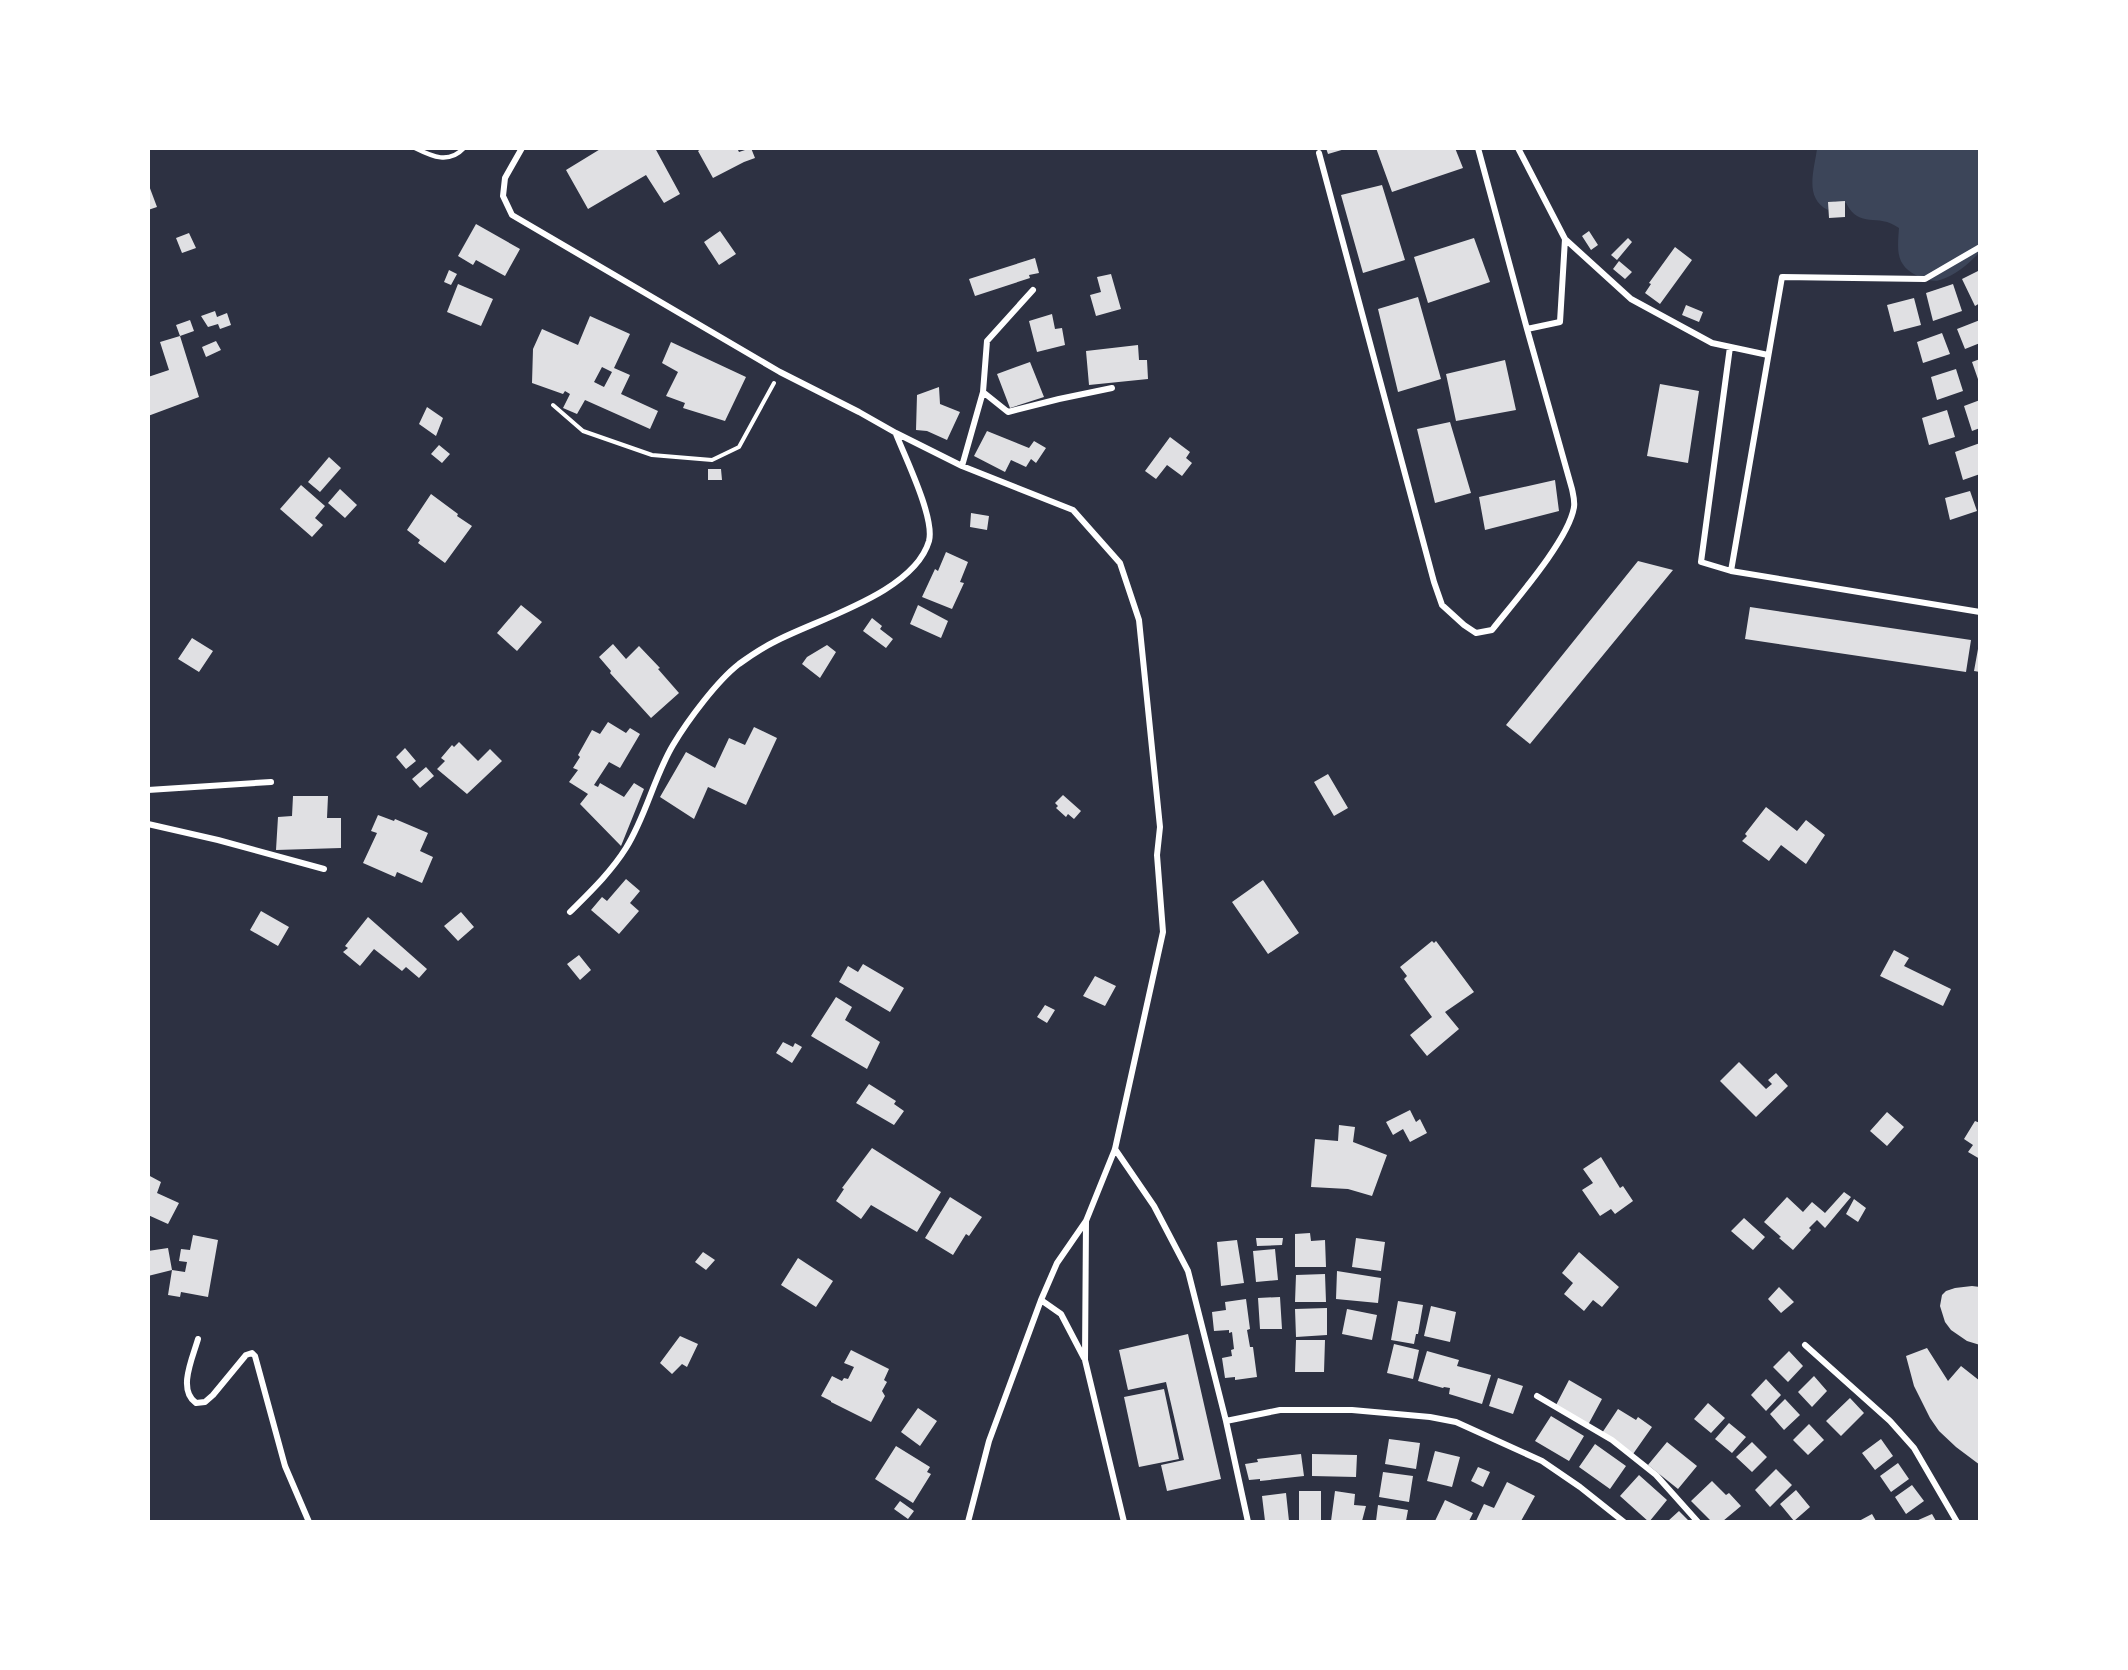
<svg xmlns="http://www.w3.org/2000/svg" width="2128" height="1670" viewBox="0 0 2128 1670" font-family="'Asap Condensed',sans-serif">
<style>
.green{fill:#3c4559}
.building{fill:#e0e0e3;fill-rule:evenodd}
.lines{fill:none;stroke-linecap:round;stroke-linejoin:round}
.path{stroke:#fff;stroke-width:4}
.service{stroke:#fff;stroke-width:4.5}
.minor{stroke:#fff;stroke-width:6}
</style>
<rect width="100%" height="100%" fill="#2d3142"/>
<path class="green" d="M1817,149H1979V253C1968,264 1956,275 1940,280C1933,282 1929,280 1922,278C1896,267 1897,254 1899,228C1877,212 1860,230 1846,203L1835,201L1828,210C1804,198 1814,171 1817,149Z"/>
<path class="building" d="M602,148H655L680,194L664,203L646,175L588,209L566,170Z
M702,148H737L739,152L751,148L755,158L744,162L713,178L698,151Z
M1326,148H1345V149L1328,154Z
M1376,148H1455L1463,168L1392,192Z
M148,183L157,207L148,210Z
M1382,185L1405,260L1363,273L1341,195Z
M1845,201V217L1829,218L1828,202Z
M476,224L520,249L505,276L476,260L473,265L458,256Z
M720,231L736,254L719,265L704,242Z
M1589,231L1598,245L1591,250L1582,236Z
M189,233L196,248L182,253L176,238Z
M1474,238L1490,282L1428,303L1414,257Z
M1628,238L1632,242L1617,260L1611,255Z
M1675,247L1692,260L1660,304L1645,293L1651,284L1649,283Z
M1035,258L1039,273L1029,275L1030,278L975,296L969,279Z
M1619,261L1632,272L1625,279L1613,269Z
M449,270L457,274L451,285L444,282Z
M1980,270V303L1975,306L1962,279Z
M1111,274L1121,309L1096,316L1090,295L1101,292L1097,277Z
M458,284L493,299L481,326L447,312Z
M1953,284L1962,311L1933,321L1926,293Z
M1418,297L1441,379L1398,392L1378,309Z
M1914,298L1921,325L1894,332L1887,305Z
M1686,305L1703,312L1699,322L1682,315Z
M215,311L217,317L227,313L231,325L220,329L218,324L208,327L201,316Z
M1052,314L1055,329L1062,328L1065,345L1037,352L1029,321Z
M590,316L630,334L614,368L630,375L621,394L658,411L650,429L585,400L577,414L563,408L570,394L565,391L563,394L532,383L533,349L542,329L578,345ZM602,367L612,372L604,387L594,382Z
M190,320L194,331L180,336L176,325Z
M1980,320V343L1965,349L1957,329Z
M1942,333L1950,354L1923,363L1917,342Z
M180,336L199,397L148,416V377L169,370L160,342Z
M216,341L221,350L206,357L202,347Z
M671,342L746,377L725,421L683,408L685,403L666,396L678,372L662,363Z
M1138,345L1139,360H1147L1148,379L1089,385L1086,351Z
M1980,359V382H1979L1972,362Z
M1505,360L1516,410L1456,421L1446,374Z
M1030,362L1044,397L1010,408L997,374Z
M1956,369L1963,391L1937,400L1931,377Z
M1660,384L1699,391L1688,463L1647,456Z
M939,387L940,404L960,412L947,440L927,431L916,430L917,395Z
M1980,400V428L1972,431L1964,406Z
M427,407L443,418L436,436L419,424Z
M1947,410L1955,437L1929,445L1922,418Z
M1450,422L1471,493L1435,503L1417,429Z
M987,431L1029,448L1034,441L1046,448L1036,463L1031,459L1026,467L1011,460L1005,472L974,456Z
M1170,437L1190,452L1186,458L1192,463L1182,476L1167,465L1156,479L1145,471Z
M1980,443V474L1963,480L1955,452Z
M439,445L450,454L442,463L431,454Z
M329,457L341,468L320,492L308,482Z
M708,469H721L722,480H708Z
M1555,480L1559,511L1485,530L1479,497Z
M301,485L325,506L315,518L323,525L312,537L280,509Z
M340,489L357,505L345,518L328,503Z
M1970,491L1977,511L1950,520L1945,498Z
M431,494L458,514L457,516L472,526L445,563L418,543L420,540L407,530Z
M971,513L989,516L987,530L970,527Z
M946,552L968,562L960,582L964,583L952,609L922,597L935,569L938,571Z
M1638,561L1673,570L1530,744L1506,725Z
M521,605L542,622L517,651L497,633Z
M918,605L948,621L941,638L910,624Z
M1750,607L1971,640L1966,672L1745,639Z
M872,618L882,626L880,629L893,639L886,648L863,631Z
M192,638L213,651L199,672L178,659Z
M613,644L626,659L639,646L660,668L658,669L679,693L651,718L610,673L611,671L599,657Z
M827,645L836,652L820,678L802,664L807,657Z
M1978,649H1980V672L1974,671Z
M608,722L626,733L630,728L640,734L620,768L609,762L594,785L598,787L600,783L624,797L634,783L644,789L621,846L580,804L588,794L569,782L578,770L573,768L580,757L578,755L592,730L600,734Z
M754,727L777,738L746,805L708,787L694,819L660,797L686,752L715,768L729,738L745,745Z
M459,742L478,761L490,749L502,761L467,794L437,769L445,761L441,758L452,745L454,747Z
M405,748L416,761L406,769L396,757Z
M426,767L434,776L420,788L412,779Z
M1328,774L1348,808L1334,816L1314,782Z
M1063,795L1081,811L1074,819L1068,814L1066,817L1056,808L1058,806L1055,803Z
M293,796H328L327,818H341V848L276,850L278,817L292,816Z
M1766,807L1797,831L1806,820L1825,835L1806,864L1781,845L1769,861L1742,841L1747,836L1745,834Z
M378,815L394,821L395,819L428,833L420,851L433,857L422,883L397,872L395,877L363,863L377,833L371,831Z
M626,879L640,891L630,903L639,911L619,934L591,910L602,897L607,901Z
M1263,880L1299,933L1268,954L1232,902Z
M261,911L289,927L278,946L250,930Z
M461,912L474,927L458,941L444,926Z
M368,917L427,969L419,978L406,967L402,971L374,949L360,966L343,952L348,948L345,946Z
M1432,941L1434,943L1436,941L1474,992L1445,1012L1459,1029L1427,1056L1410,1035L1432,1017L1404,979L1407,976L1400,967Z
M1894,950L1909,958L1904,966L1951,989L1943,1006L1880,976Z
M579,955L591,970L580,980L567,964Z
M863,964L904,988L890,1012L839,982L848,966L858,972Z
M1095,976L1116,986L1105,1006L1083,996Z
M836,997L852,1007L845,1020L880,1042L867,1069L811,1036Z
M1045,1005L1055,1010L1047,1023L1037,1017Z
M783,1042L793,1047L795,1043L802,1047L792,1063L776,1053Z
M1739,1062L1766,1089L1772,1084L1768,1080L1776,1073L1788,1086L1756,1117L1720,1081Z
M869,1084L896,1101L894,1104L904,1111L894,1125L856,1103Z
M1410,1110L1416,1122L1420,1119L1427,1133L1410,1142L1403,1129L1393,1135L1386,1122Z
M1887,1112L1904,1127L1887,1146L1870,1131Z
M1975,1121L1980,1123V1159L1968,1152L1973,1145L1964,1139Z
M1339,1125L1355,1127L1353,1142L1387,1155L1372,1196L1348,1189L1311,1187L1315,1139L1338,1141Z
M872,1148L941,1192L917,1232L871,1205L861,1219L836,1201L844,1189L842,1188Z
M1601,1157L1620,1188L1623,1186L1633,1201L1615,1214L1611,1209L1600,1216L1582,1190L1593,1183L1583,1169Z
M148,1175L161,1182L157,1193L179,1203L168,1224L148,1215Z
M1844,1192L1851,1197L1825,1228L1817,1220L1809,1228L1811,1230L1793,1250L1779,1238L1781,1237L1764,1222L1787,1197L1803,1212L1812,1202L1825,1213Z
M950,1197L982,1217L969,1236L966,1234L953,1255L925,1238Z
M1854,1199L1866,1208L1858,1222L1846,1214Z
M1744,1218L1765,1237L1753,1250L1731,1231Z
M1310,1233L1311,1241L1325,1240L1326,1267H1295V1234Z
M193,1235L218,1240L208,1297L181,1292L180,1297L168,1295L172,1270L185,1272L187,1262L179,1261L181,1249L190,1250Z
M1256,1238H1283L1282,1245L1257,1246Z
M1356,1238L1385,1242L1381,1271L1352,1267Z
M1237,1240L1244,1283L1221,1286L1217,1242Z
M168,1248L172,1270L148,1276V1251Z
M1275,1249L1278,1280L1256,1282L1253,1251Z
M703,1252L715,1260L706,1270L695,1262Z
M1579,1252L1619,1287L1602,1307L1593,1300L1584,1311L1564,1294L1573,1283L1562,1273Z
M798,1258L833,1281L816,1307L781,1285Z
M1337,1271L1381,1278L1378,1303L1336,1299Z
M1325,1274L1326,1302H1295L1296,1275Z
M1972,1286L1980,1287V1345L1967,1341L1951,1330L1945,1322L1940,1306L1942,1295L1946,1291L1955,1288Z
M1779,1287L1794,1302L1781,1313L1768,1299Z
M1280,1297L1282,1329H1260L1258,1298Z
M1246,1299L1250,1329L1247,1330L1250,1347H1253L1257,1377L1235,1380V1377L1225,1378L1222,1358L1232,1356L1231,1350L1234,1349L1232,1332L1229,1333V1330L1214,1331L1212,1312L1226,1310L1225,1302Z
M1398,1301L1423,1305L1418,1334H1416L1414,1344L1391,1340Z
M1431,1306L1456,1312L1450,1342L1424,1336Z
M1327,1308V1335L1296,1337L1295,1309Z
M1347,1309L1377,1315L1372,1340L1342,1334Z
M1188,1334L1221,1479L1167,1491L1161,1465L1184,1460L1166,1382L1128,1390L1119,1350Z
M680,1336L698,1344L687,1367L682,1364L672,1374L660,1363Z
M1296,1340H1325L1324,1372H1295Z
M1394,1344L1419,1350L1413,1379L1387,1373Z
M1927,1348L1948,1381L1961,1366L1980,1381V1465L1956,1447L1939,1431L1930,1418L1914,1386L1906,1356Z
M851,1350L889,1369L884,1380L887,1382L882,1391L885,1396L871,1422L831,1402V1401L821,1396L832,1376L842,1381L844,1378L848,1379L854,1367L844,1363Z
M1427,1351L1459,1360L1457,1366L1491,1375L1482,1404L1449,1394L1450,1388L1444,1387L1443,1388L1418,1381Z
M1789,1351L1803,1366L1788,1382L1773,1367Z
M1814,1376L1827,1391L1812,1407L1798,1392Z
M1498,1378L1523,1386L1513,1414L1489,1406Z
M1766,1379L1781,1395L1766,1411L1751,1395Z
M1569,1380L1602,1399L1588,1425L1555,1407Z
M1164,1389L1179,1459L1139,1467L1124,1397Z
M1850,1398L1864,1413L1841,1436L1826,1421Z
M1785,1399L1800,1415L1784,1430L1770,1414Z
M1708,1403L1725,1418L1711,1433L1694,1419Z
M918,1408L937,1421L920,1446L901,1432Z
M1618,1409L1636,1420L1638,1417L1652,1427L1633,1454L1602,1433Z
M1551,1416L1584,1436L1569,1461L1535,1441Z
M1729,1423L1746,1437L1732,1453L1715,1439Z
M1809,1424L1824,1440L1808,1455L1793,1440Z
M1389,1439L1420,1443L1416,1469L1385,1464Z
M1881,1439L1893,1456L1875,1470L1862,1453Z
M1667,1442L1697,1466L1678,1489L1648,1465Z
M1752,1442L1767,1457L1752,1472L1736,1457Z
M1595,1444L1626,1466L1610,1489L1579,1467Z
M896,1446L930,1467L927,1472L931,1474L913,1503L875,1479Z
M1435,1451L1460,1457L1452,1487L1427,1481Z
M1301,1454L1304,1476L1260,1481V1479L1249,1480L1245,1464L1258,1462L1257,1459Z
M1312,1454L1357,1455L1356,1477L1312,1476Z
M1898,1463L1909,1479L1891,1492L1880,1476Z
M1478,1467L1490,1472L1483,1487L1471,1481Z
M1776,1469L1792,1485L1770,1507L1755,1490Z
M1383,1472L1413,1476L1409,1502L1379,1497Z
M1639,1475L1667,1500L1649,1522L1620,1496Z
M1712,1481L1726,1495L1729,1493L1741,1506L1723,1521H1711L1691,1501Z
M1507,1482L1535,1496L1521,1521H1476L1484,1504L1494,1508Z
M1912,1485L1924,1501L1906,1514L1895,1497Z
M1796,1490L1810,1507L1794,1521L1780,1504Z
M1299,1491H1321V1521H1299Z
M1335,1491L1355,1494L1354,1505L1366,1506L1362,1521H1331Z
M1286,1493L1289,1521H1265L1262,1496Z
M1445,1500L1473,1513L1469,1521H1435Z
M900,1501L914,1511L908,1519L894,1509Z
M1378,1505L1408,1510L1406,1521H1376Z
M1679,1511L1689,1521H1668Z
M1872,1514L1876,1521H1859Z
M1932,1514L1936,1521H1916Z"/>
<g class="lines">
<path class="path" d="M553,405L583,431L652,455L712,460L739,447L774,383"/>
<path class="service" d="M415,148C433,157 449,164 464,148"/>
<path class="minor" d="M522,148L505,178L503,196L512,215L780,372L859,412L896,433L962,466L1073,510L1120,563L1139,620L1160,827L1157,855L1163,932L1115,1149L1086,1221L1057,1263L1041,1300L989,1441L968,1522
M1478,148L1527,329
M1319,153L1434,582L1442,605L1464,625L1476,633L1492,630C1513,603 1569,540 1574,507C1575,501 1573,494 1572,489L1527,329L1560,322L1565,239L1518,148
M1565,239L1631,299L1712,343L1768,355
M1730,347L1701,562L1731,571L1980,612
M983,392L987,341L1033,290
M962,466L983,392L1008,412L1059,399L1112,388
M1731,571L1782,277L1925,279L1980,247
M148,790L271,782
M148,824L218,840L324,869
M570,912C590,892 611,872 626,848C646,816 654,777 673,745C688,720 717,681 739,664C750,656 762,648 774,642C817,619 914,593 929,541C935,518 905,457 896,434
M1115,1149L1154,1206L1188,1271L1226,1421L1248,1522
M1086,1221L1085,1360L1124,1522
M1041,1300L1061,1314L1084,1358
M198,1339C193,1357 177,1390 196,1403L205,1402L213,1395L246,1355L252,1353L255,1356L285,1466L309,1522
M1805,1345L1890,1421L1914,1448L1957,1522
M1537,1396L1612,1440L1656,1475L1698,1522
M1226,1421L1280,1410H1352L1430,1417L1456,1422L1542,1461L1580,1487L1624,1522"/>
</g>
<rect width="2128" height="1670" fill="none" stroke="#ffffff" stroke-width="300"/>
</svg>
